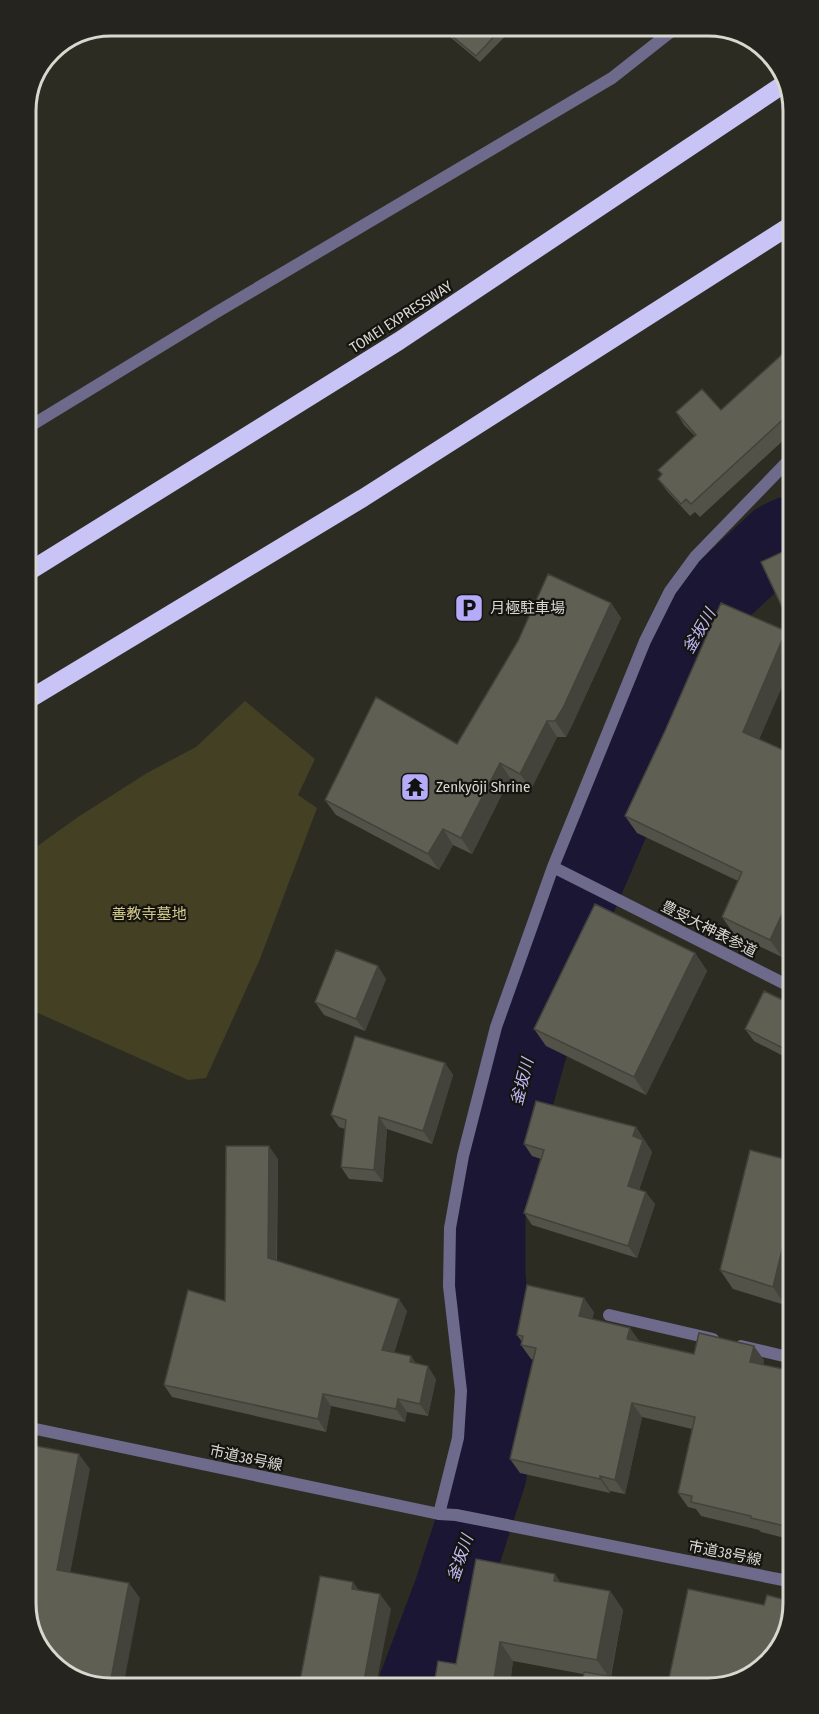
<svg xmlns="http://www.w3.org/2000/svg" width="819" height="1714" viewBox="0 0 819 1714" font-family="'Fira Sans Condensed','Noto Sans JP',sans-serif">
<style>
.green{fill:#434024}
.lines{fill:none;stroke-linecap:round;stroke-linejoin:round}
.river{stroke:#1a1633;stroke-width:75}
.minor{stroke:#6d6a8b;stroke-width:12}
.tertiary{stroke:#6d6a8b;stroke-width:12}
.motorway{stroke:#c8c5f6;stroke-width:18}
.wall{fill:#535248}
.shaded-wall{fill:#43423b}
.building{fill:#605f54;stroke:#43423b;stroke-width:1.5}
.labels{text-anchor:middle;dominant-baseline:central;stroke-width:4.5;stroke-linejoin:round;paint-order:stroke}
.street-label{font-size:15px;fill:#d8d8d1;stroke:#151410}
.poi-label{font-size:15px;fill:#d8d8d1;stroke:#151410;text-anchor:start}
.park-label{font-size:15px;fill:#d3cb8a;stroke:#151410}
.water-label{font-size:16px;font-style:italic;fill:#c0bbf8;stroke:#151410}
.rim{fill:none;stroke:#d8d8d1;stroke-width:3}
</style>
<rect width="100%" height="100%" fill="#2d2c22"/>
<path class="green" d="M245,701L315,759L298,795L317,808L260,959L206,1078L188,1080L29,1009V852L78,817L147,773L196,747Z"/>
<g class="lines">
<path class="river" d="M416,1685L451,1592L489,1475L496,1430V1372L488,1274V1212L512,1113L537,1022L574,910L692,636L722,591L777,540L789,534"/>
<path class="minor" d="M27,428L217,312L612,78L678,26
M553,867L791,987
M609,1315L713,1339
M741,1346L792,1358
M439,1514L458,1438L461,1391L449,1286L450,1228L463,1156L496,1027L553,867L645,641L670,591L695,557L789,460"/>
<path class="tertiary" d="M31,1428L439,1514L456,1515L793,1582"/>
<path class="motorway" d="M28,572L399,341L787,82
M28,700L363,498L788,227"/>
</g>
<path class="wall" d="M437,26H515L480,62Z
M788,349L789,435L700,517L695,512L690,516L667,491L658,479L662,475L658,470L695,436L684,425L676,412L721,410Z
M611,603L621,618L573,723L566,737H557L531,789L510,778L472,854L453,845L439,870L336,815L325,800L457,744Z
M786,631L789,635L790,668L759,739L790,753L791,937L782,957L734,934L722,917L738,881L637,833L625,816Z
M695,953L707,971L646,1095L546,1046L534,1029Z
M386,979L365,1031L324,1015L315,1002Z
M791,1004V1060L754,1041L745,1029Z
M445,1063L453,1075L432,1144L387,1129L383,1182L349,1179L341,1167L345,1129L339,1127L331,1115Z
M636,1127L652,1152L639,1190L655,1204L637,1258L532,1225L524,1213L541,1159L532,1156L524,1144Z
M278,1159L277,1261L407,1311L394,1353L417,1364L436,1379L428,1416L407,1412L405,1422L331,1406L326,1432L172,1397L164,1385L225,1301Z
M792,1161V1277L785,1305L733,1289L720,1270Z
M594,1312L592,1319L640,1341L694,1354L764,1360L763,1365L793,1373V1540L761,1532L759,1530L701,1516L696,1509L688,1507L678,1493L692,1429L642,1417L625,1494L610,1491V1493L520,1473L510,1459L534,1360L531,1359L521,1345L522,1342L517,1335Z
M561,1582L610,1591L623,1610L611,1677L583,1674L513,1661L510,1684L456,1664Z"/>
<path class="shaded-wall" d="M611,603L621,618L573,723L566,737L555,721Z
M786,631L789,635L790,668L755,749L743,732Z
M547,721L557,737L531,789L520,774Z
M500,763L510,778L472,854L461,838Z
M443,829L453,845L439,870L428,854Z
M791,895V937L782,957L770,940Z
M695,953L707,971L646,1095L634,1077Z
M378,966L386,979L365,1031L356,1019Z
M445,1063L453,1075L432,1144L423,1131Z
M379,1117L387,1129L383,1182L374,1170Z
M636,1127L652,1152L636,1198L628,1186L633,1136Z
M269,1146L278,1159L276,1271L268,1258Z
M646,1192L655,1204L637,1258L628,1246Z
M791,1213L792,1215V1277L785,1305L773,1287Z
M584,1298L594,1312L589,1331L579,1316Z
M399,1299L407,1311L391,1363L382,1350Z
M630,1328L640,1342L627,1339Z
M754,1346L764,1360L760,1376L750,1362Z
M411,1356L420,1369L410,1362Z
M428,1366L436,1379L428,1416L420,1404Z
M792,1371L793,1373V1398L788,1388Z
M323,1394L331,1406L326,1432L318,1419Z
M398,1399L407,1412L405,1422L396,1409Z
M632,1403L642,1417L625,1494L615,1480Z
M79,1454L90,1469L68,1585L57,1570Z
M600,1476L610,1491V1493L600,1479Z
M555,1574L568,1593L554,1581Z
M353,1582L364,1597L352,1589Z
M129,1583L140,1598L123,1688L111,1679Z
M610,1591L623,1610L610,1679L597,1660Z
M380,1594L391,1609L376,1686H363Z
M500,1642L513,1661L510,1684L493,1685Z"/>
<path class="building" d="M440,26H504L476,56Z
M788,349L789,414L691,504L686,499L681,504L658,479L662,474L658,470L696,435L676,412L702,389L721,410Z
M789,549V622L761,562Z
M548,574L611,603L563,708L555,721H547L520,774L500,763L461,838L443,829L428,854L325,800L376,697L457,744L518,641Z
M721,603L786,631L743,732L790,753L791,895L770,940L722,917L742,872L625,816L665,731Z
M595,904L695,953L634,1077L534,1029Z
M336,950L378,966L356,1019L315,1002Z
M764,991L791,1004V1052L745,1029Z
M355,1036L445,1063L423,1131L379,1117L374,1170L341,1167L346,1120L331,1115Z
M536,1101L636,1127L633,1136L643,1140L628,1186L646,1192L628,1246L524,1213L544,1150L524,1144Z
M226,1146H269L268,1258L399,1299L382,1350L411,1356L410,1362L428,1366L420,1404L398,1399L396,1409L323,1394L318,1419L164,1385L188,1290L225,1301Z
M750,1150L792,1161V1214L791,1213L773,1287L720,1270Z
M527,1285L584,1298L579,1316L630,1328L627,1339L694,1354L699,1333L754,1346L750,1362L792,1371L788,1388L793,1390L791,1396H793V1528L751,1518V1516L691,1502L692,1496L678,1493L695,1417L632,1403L615,1480L600,1476V1479L510,1459L536,1348L521,1345L523,1336L517,1335Z
M31,1445L79,1454L57,1570L129,1583L111,1679L150,1687V1688H105L59,1671L32,1636Z
M476,1559L555,1574L554,1581L610,1591L597,1660L500,1642L493,1685H434L438,1661L456,1664Z
M320,1576L353,1582L352,1589L380,1594L363,1686H299Z
M688,1589L764,1605L767,1595L793,1602L779,1651L741,1682L668,1683Z
M584,1672L650,1683L582,1684Z"/>
<defs>
<g id="parking-square" transform="scale(1.5)"><rect x="-9" y="-9" width="18" height="18" rx="4" fill="#b4acf9" stroke="#151410"/><path d="M-3.5-5.5H1a3.5 3.5 0 0 1 0 7H-1V5.5H-3.5ZM-1-3.4V-.6H.8a1.4 1.4 0 0 0 0-2.8Z" fill="#111"/></g>
<g id="temple-square" transform="scale(1.5)"><rect x="-9" y="-9" width="18" height="18" rx="4" fill="#b4acf9" stroke="#151410"/><path d="M0-6L5-2H3V0L6.5 2.5H4V6H1.5V3h-3V6H-4V2.5H-6.5L-3 0V-2H-5Z" fill="#111"/></g>
</defs>
<g fill-rule="evenodd">
<use href="#parking-square" x="469" y="608"/>
<use href="#temple-square" x="415" y="787"/>
</g>
<g class="labels">
<g class="street-label">
<text transform="translate(401 317) rotate(-33)">TOMEI EXPRESSWAY</text>
<text transform="translate(709 929) rotate(27)">豊受大神表参道</text>
<text transform="translate(246 1458) rotate(12)">市道38号線</text>
<text transform="translate(725 1553) rotate(11)">市道38号線</text>
</g>
<g class="poi-label">
<text x="490" y="608">月極駐車場</text>
<text x="436" y="787">Zenkyōji Shrine</text>
</g>
<g class="park-label">
<text x="149" y="914">善教寺墓地</text>
</g>
<g class="water-label">
<text transform="translate(699 631) rotate(-60)">釜坂川</text>
<text transform="translate(522 1082) rotate(-76)">釜坂川</text>
<text transform="translate(460 1558) rotate(-71)">釜坂川</text>
</g>
</g>
<path d="M0 0H819V1714H0ZM111 36H708A75 75 0 0 1 783 111V1603A75 75 0 0 1 708 1678H111A75 75 0 0 1 36 1603V111A75 75 0 0 1 111 36Z" fill="#25241f" fill-rule="evenodd"/>
<path class="rim" d="M111 36H708A75 75 0 0 1 783 111V1603A75 75 0 0 1 708 1678H111A75 75 0 0 1 36 1603V111A75 75 0 0 1 111 36Z"/>
</svg>
